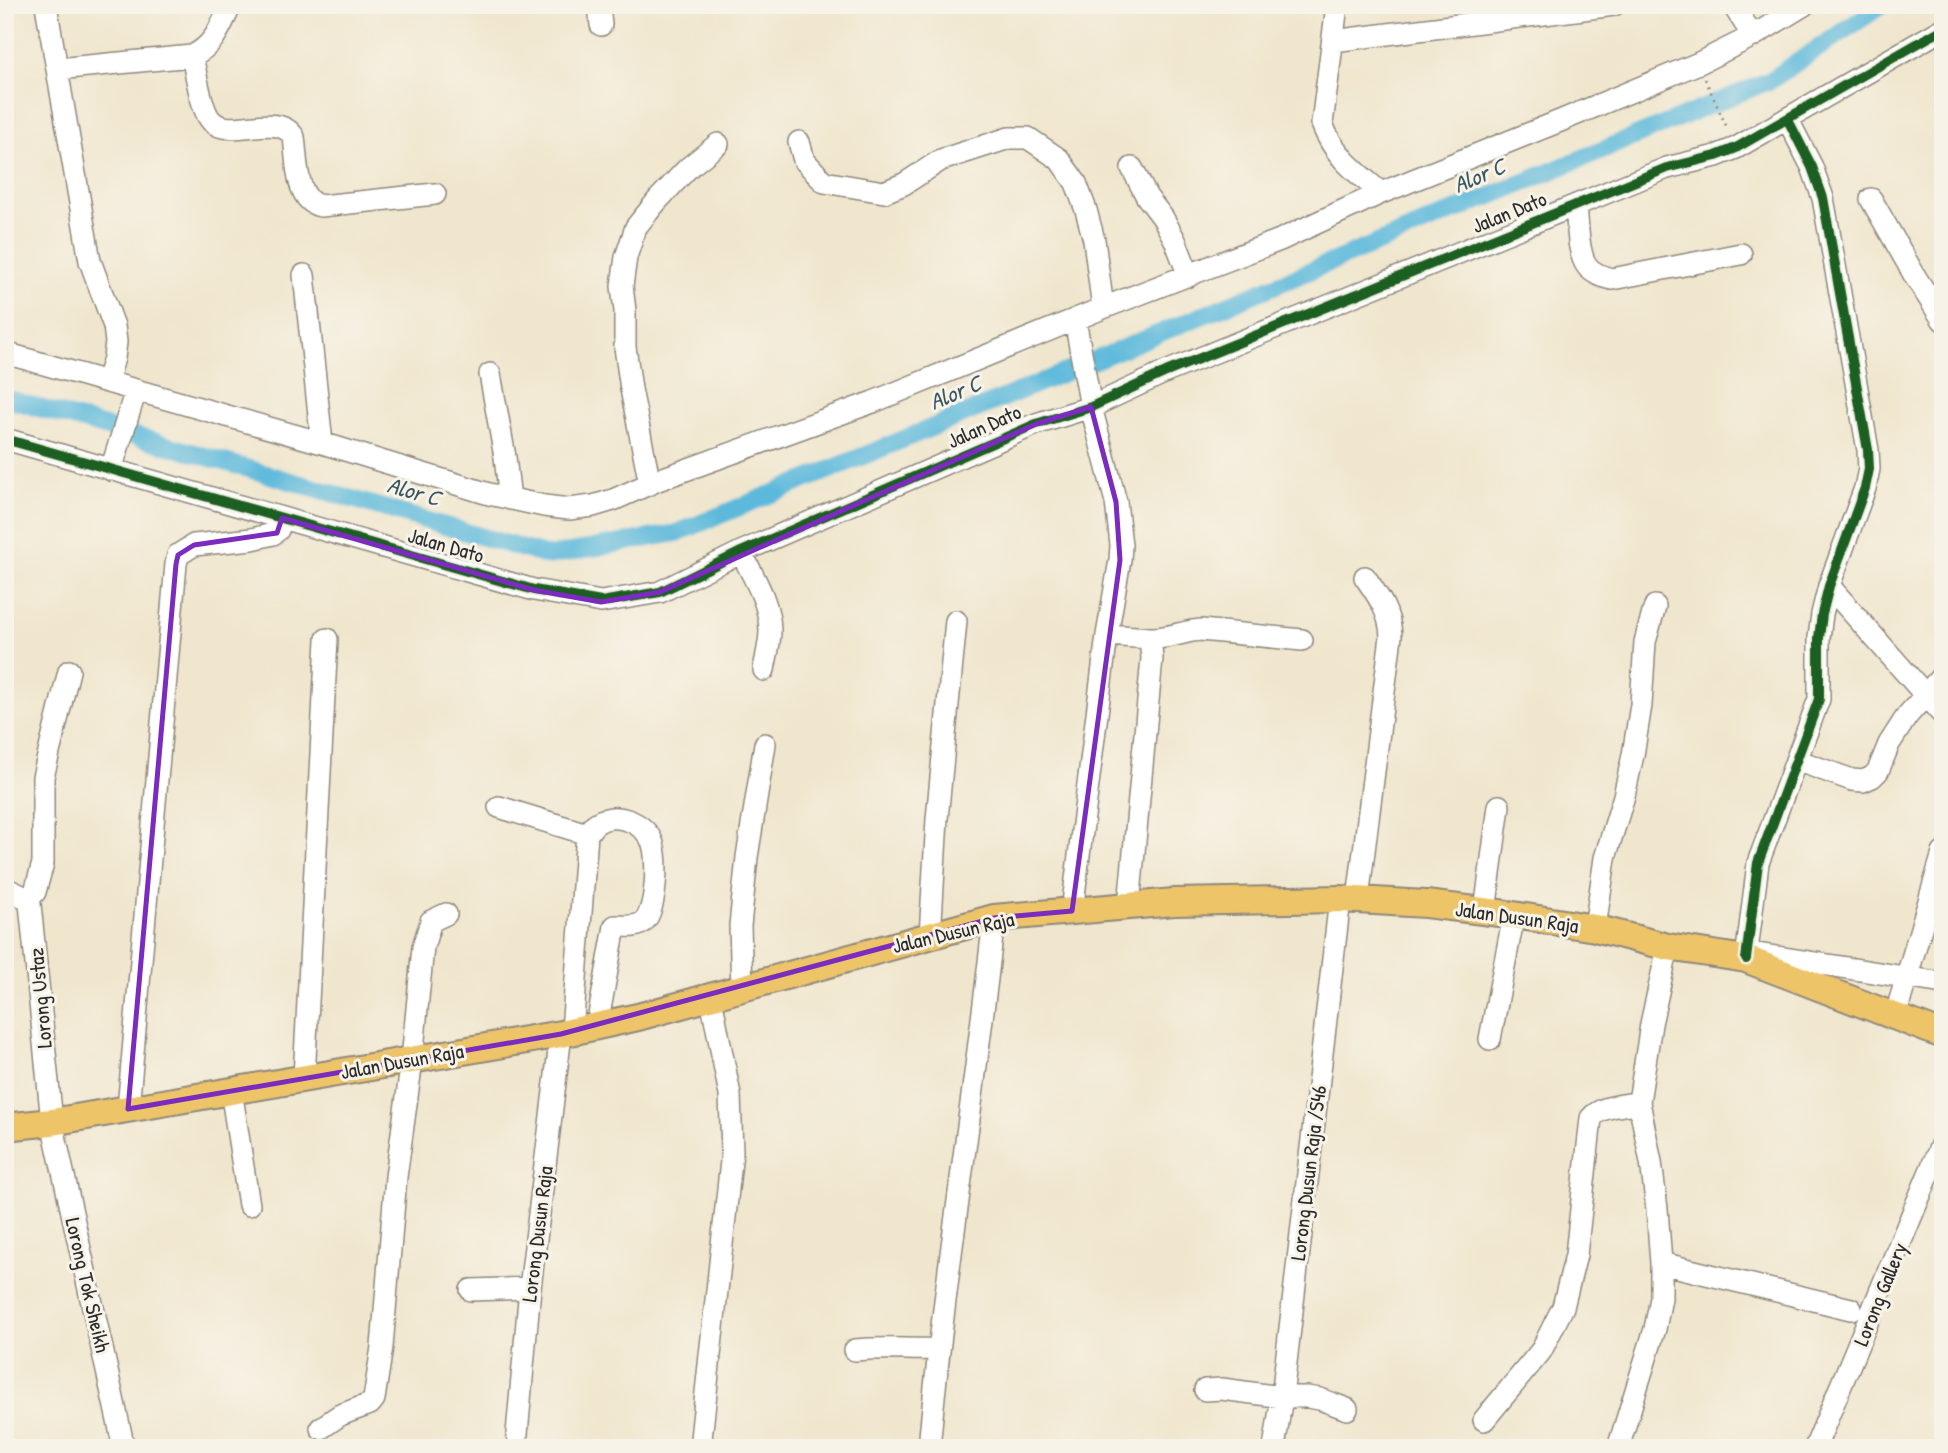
<svg xmlns="http://www.w3.org/2000/svg" width="1948" height="1453" viewBox="0 0 1948 1453" font-family="'Patrick Hand',sans-serif">
<style>
.lines{fill:none;stroke-linecap:round;stroke-linejoin:round}
.canal{stroke:#5db9db;stroke-width:18}
.minor-casing{stroke:#8e887c;stroke-width:24}
.major-casing{stroke:#8e887c;stroke-width:30}
.path{stroke:#8e887c;stroke-width:2.5;stroke-dasharray:2 5;stroke-linecap:butt}
.minor{stroke:#fff;stroke-width:21}
.major{stroke:#eec469;stroke-width:26}
.cycleway-casing{stroke:#f7f3e8;stroke-width:15}
.cycleway{stroke:#1b5e20;stroke-width:10}
.marked{fill:none;stroke:#7b2cbf;stroke-width:5;stroke-linejoin:round}
.labels{text-anchor:middle;dominant-baseline:central;stroke-width:6;stroke-linejoin:round;paint-order:stroke}
.street-label{font-size:21px;fill:#2b2b2b;stroke:#f7f3e8}
.water-label{font-size:23px;font-style:italic;fill:#3a5660;stroke:#f7f3e8}
</style>
<rect width="100%" height="100%" fill="#f7f3e8"/>
<filter id="ink" filterUnits="userSpaceOnUse"><feTurbulence type="fractalNoise" baseFrequency=".0143" numOctaves="2"/><feDisplacementMap in="SourceGraphic" scale="14" xChannelSelector="R" yChannelSelector="G"/><feConvolveMatrix kernelMatrix="1 2 1 2 8 2 1 2 1" color-interpolation-filters="sRGB"/></filter>
<filter id="wash" filterUnits="userSpaceOnUse"><feTurbulence type="fractalNoise" baseFrequency=".00686" numOctaves="4" result="noise"/><feDisplacementMap in="SourceGraphic" scale="28" xChannelSelector="R" yChannelSelector="G"/><feGaussianBlur stdDeviation="1.57" result="paint"/><feColorMatrix in="noise" values="0 0 0 0 0 0 0 0 0 0 0 0 0 0 0 0 0 1.4 0 .05"/><feComposite in="paint" operator="in"/></filter>
<g filter="url(#wash)">
<rect width="100%" height="100%" fill="#f0e6cd"/>
<g class="lines">
<path class="canal" d="M5,398L548,556L677,533L1771,80L1882,5"/>
</g>
</g>
<g filter="url(#ink)">
<g class="lines">
<g class="minor-casing">
<path id="minor" d="M46,5L90,261L114,326L116,342L114,358L107,382
M599,5L601,25
M1337,5L1322,124C1335,157 1355,171 1381,193
M1733,5L1753,36
M1333,41L1614,5
M192,56C196,73 200,102 208,116C224,145 276,108 294,137C297,158 295,202 321,206L435,194
M57,69L192,56C215,45 220,27 231,5
M799,142L804,160L824,182L884,192L904,184L941,160L1009,138H1028L1059,159L1076,183L1086,210L1094,240L1103,308
M1132,168L1147,197L1163,218L1175,240L1189,276
M1871,199L1916,278L1943,320
M1576,205C1578,222 1577,253 1587,266C1593,274 1603,277 1612,279L1741,254
M304,275L322,443
M5,353L322,443L489,494L544,506L569,509L593,506L613,500L658,480L873,402L1103,308L1280,240L1381,193L1560,121L1699,63L1753,36L1804,5
M490,374L505,457L510,499
M5,439L534,590L601,602L660,592L741,552L1036,424L1091,407L1166,372L1667,168L1716,156L1736,148L1943,29
M111,470L136,390
M650,484L631,389L625,347V311L622,286L626,257L636,227L657,201L688,168L718,144
M741,552C753,576 770,603 770,631C770,644 766,657 764,670
M1829,586L1943,715
M1107,635L1150,638L1152,658L1129,906
M1150,638C1169,639 1183,631 1201,630L1302,640
M1796,760L1852,780L1863,781L1872,777L1878,771L1889,744L1907,716L1943,675
M499,807L587,834
M5,888L24,897L30,904L52,1122L124,1448
M1358,899L1391,636C1390,612 1378,596 1365,577
M27,900L35,892L43,863V777L69,671
M1072,911L1107,635L1120,560L1121,545L1116,502L1091,407L1075,320
M1485,911L1499,806
M1595,928L1605,858L1624,796L1633,755L1641,705L1645,642L1655,606
M930,936L937,819L956,621
M1751,953L1943,983
M1746,959L1758,863L1819,699V638L1822,614L1829,586L1865,488L1869,469L1868,450L1823,198L1812,167L1788,120
M742,989L740,926L747,857L765,744
M1895,1017L1943,853
M572,1031L587,834C590,831 591,828 594,825C613,809 646,822 653,844C658,860 657,913 642,923C634,928 624,926 615,926L597,1026
M1490,1039L1514,915
M304,1078L327,639
M231,1090L249,1205
M128,1109L176,564L178,555L194,545L252,539L273,534L278,530L282,518
M1661,1263L1851,1309
M471,1290L530,1288
M855,1350C883,1347 911,1350 939,1349
M1205,1390L1222,1389L1282,1397H1307L1320,1399L1347,1409
M1484,1420L1541,1351L1563,1307L1576,1255L1591,1118C1602,1105 1623,1106 1639,1102
M321,1428L340,1415L370,1404L374,1399L382,1347L396,1177L412,1060L423,947L431,921L446,914
M517,1434L530,1288L561,1034
M700,1448L732,1152L730,1095L711,998
M929,1448C945,1271 975,1095 994,918
M1274,1448L1282,1397L1340,899
M1618,1448L1655,1329L1661,1298V1263L1657,1209L1651,1162L1639,1102L1651,1024L1668,947
M1815,1448L1943,1140"/>
</g>
<g class="major-casing">
<path id="major" d="M5,1127L52,1122L561,1034L638,1017L994,918L1174,902L1340,899L1426,904L1507,914L1595,928L1668,947L1746,959L1943,1035"/>
</g>
<path class="path" d="M1705,79L1728,130"/>
<use href="#minor" class="minor"/>
<use href="#major" class="major"/>
<g class="cycleway-casing">
<path id="cycleway" d="M5,439L534,590L601,602L660,592L741,552L1036,424L1091,407L1166,372L1667,168L1716,156L1736,148L1943,29
M1746,959L1758,863L1819,699V638L1822,614L1829,586L1865,488L1869,469L1868,450L1823,198L1812,167L1788,120"/>
</g>
<use href="#cycleway" class="cycleway"/>
</g>
</g>
<path class="marked" d="M1091,407L1116,502L1120,560L1072,911L994,918L561,1034L128,1109L176,564L178,555L194,545L277,533L282,518L534,590L601,602L660,592L1036,424Z"/>
<g class="labels">
<g class="street-label">
<text transform="translate(1509 212) rotate(-22)">Jalan Dato</text>
<text transform="translate(984 426) rotate(-24)">Jalan Dato</text>
<text transform="translate(446 545) rotate(16)">Jalan Dato</text>
<text transform="translate(1517 917) rotate(8)">Jalan Dusun Raja</text>
<text transform="translate(953 932) rotate(-13)">Jalan Dusun Raja</text>
<text transform="translate(40 998) rotate(-95)">Lorong Ustaz</text>
<text transform="translate(402 1061) rotate(-10)">Jalan Dusun Raja</text>
<text transform="translate(1308 1173) rotate(-83)">Lorong Dusun Raja /S46</text>
<text transform="translate(537 1234) rotate(-83)">Lorong Dusun Raja</text>
<text transform="translate(88 1285) rotate(77)">Lorong Tok Sheikh</text>
<text transform="translate(1880 1294) rotate(-68)">Lorong Gallery</text>
</g>
<g class="water-label">
<text transform="translate(1479 175) rotate(-23)">Alor C</text>
<text transform="translate(955 392) rotate(-23)">Alor C</text>
<text transform="translate(414 491) rotate(16)">Alor C</text>
</g>
</g>
<rect width="1948" height="1453" fill="none" stroke="#f7f3e8" stroke-width="28"/>
</svg>
